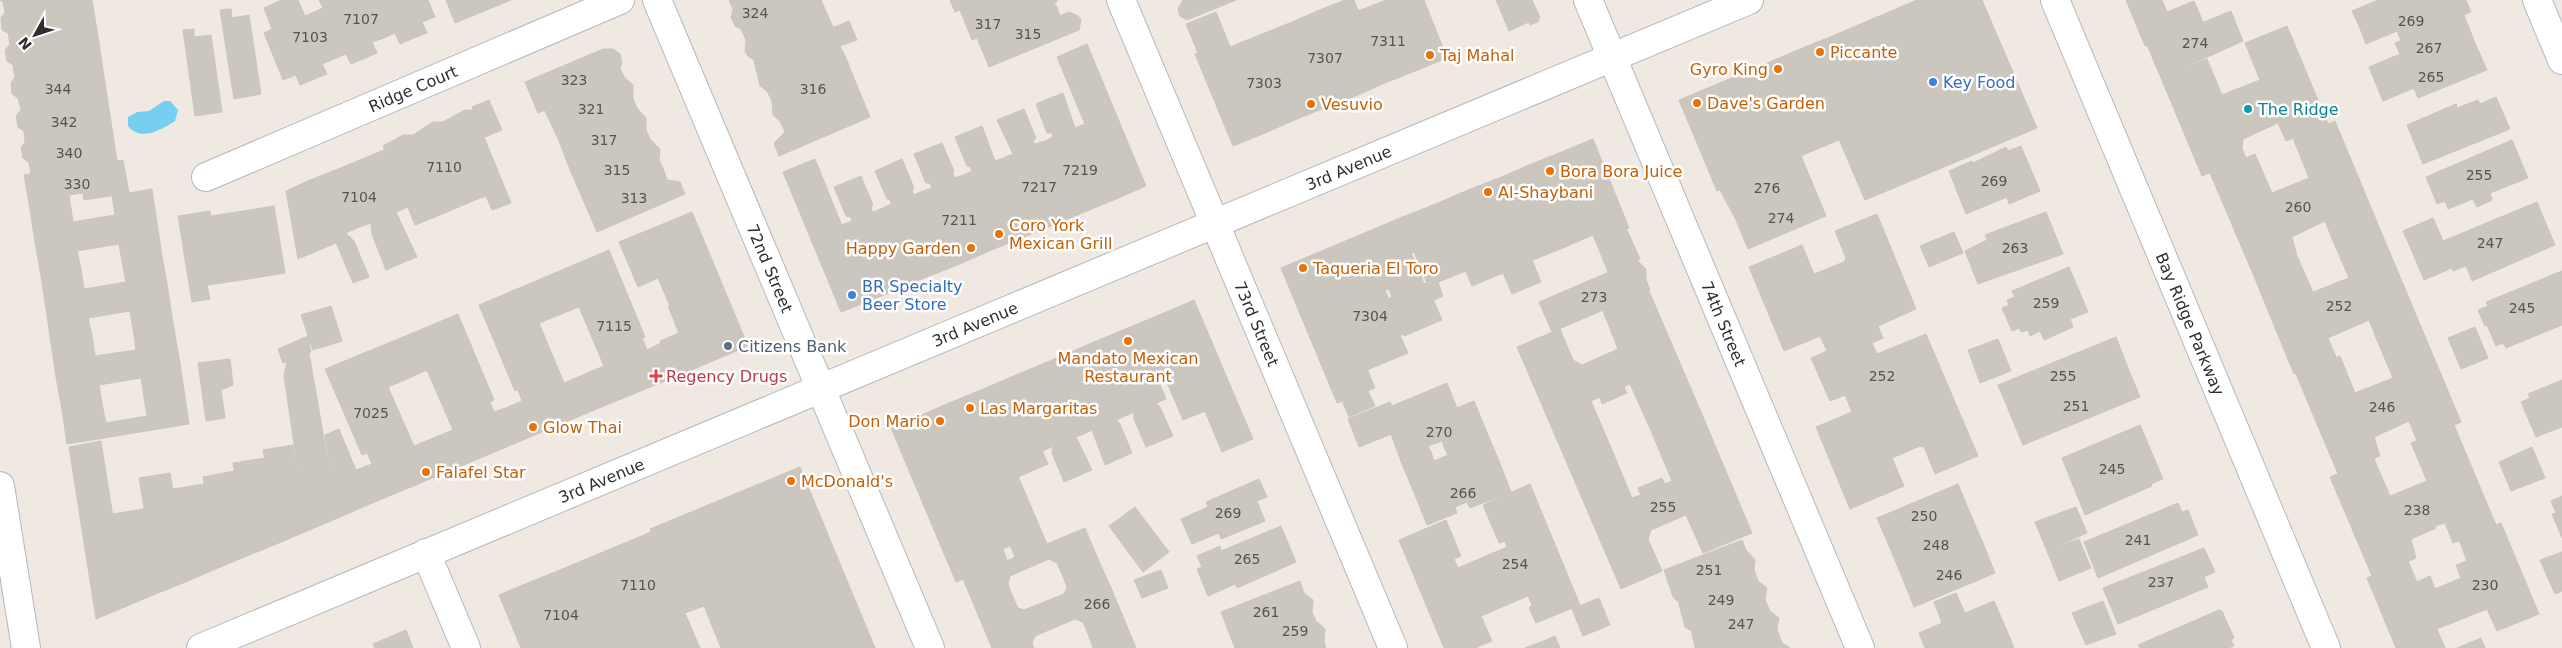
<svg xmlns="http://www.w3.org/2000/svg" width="2562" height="648" viewBox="0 0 2562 648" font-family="'DejaVu Sans',sans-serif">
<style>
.water{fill:#75cff0}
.building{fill:#cbc7bf;stroke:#cbc5ba}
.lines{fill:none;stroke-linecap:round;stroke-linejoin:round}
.minor-casing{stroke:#b4b7c1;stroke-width:30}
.tertiary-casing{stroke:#b4b7c1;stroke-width:30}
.minor{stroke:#fff;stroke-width:28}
.tertiary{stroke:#fff;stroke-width:28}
.food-dot{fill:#e8710a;stroke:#fff;stroke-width:2}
.shop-dot{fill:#3f7fe0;stroke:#fff;stroke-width:2}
.culture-dot{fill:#0f9aa8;stroke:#fff;stroke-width:2}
.service-dot{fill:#5c6f8a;stroke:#fff;stroke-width:2}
.health-dot{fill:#e0444e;stroke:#fff;stroke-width:2}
.labels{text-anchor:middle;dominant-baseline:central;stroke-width:5;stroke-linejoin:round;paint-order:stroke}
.number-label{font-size:14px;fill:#555452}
.food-label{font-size:16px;fill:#c56008;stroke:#fff;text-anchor:start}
.shop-label{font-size:16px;fill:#366cbe;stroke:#fff;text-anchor:start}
.street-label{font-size:16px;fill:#2e2e2e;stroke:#fff}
.culture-label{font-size:16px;fill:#0d838f;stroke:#fff;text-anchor:start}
.service-label{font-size:16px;fill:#4e5e75;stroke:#fff;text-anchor:start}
.health-label{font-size:16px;fill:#be3a42;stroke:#fff;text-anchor:start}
</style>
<rect width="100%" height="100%" fill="#efe9e1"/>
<path class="water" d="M164,101H170L178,110L175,121C161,130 141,142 128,126V117L137,112L149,111Z"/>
<path class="building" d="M0,0H84L5,12L3,2Z
M84,0H92L97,30L10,44L8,33L2,30L1,18L5,12Z
M282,0H298L305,16L314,12L334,59L322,64L327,74L312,80L279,1Z
M319,0H338L363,59L351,64L346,54L334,59L314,12L323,8Z
M338,0H368L384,38L372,42L377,53L363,59Z
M368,0H398L414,38L400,44L395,33L384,38Z
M398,0H428L435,17L422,22L427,33L414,38Z
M446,0H511L455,23Z
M729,0H810L741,29L735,26L731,17L733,9Z
M810,0H821L833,27L754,60L749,57L745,52L746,40L741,29Z
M950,0H985L955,12Z
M985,0H1058L1052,7L972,40L960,10Z
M1183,0H1236L1187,20L1180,16L1178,9Z
M1345,0H1354L1387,82L1358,95L1322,9Z
M1386,0H1390L1418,70L1387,82L1358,11Z
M1390,0H1424L1447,58L1418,70Z
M1496,0H1532L1540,17L1538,22L1530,25L1529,22L1509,31Z
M1917,0H1982L2037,128L1894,188L1830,37Z
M2126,0H2162L2167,12L2194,1L2203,22L2145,46Z
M2378,0H2422L2359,26L2352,11Z
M2422,0H2466L2471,12L2401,41L2397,31L2366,44L2359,26Z
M279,1L312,80L300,85L296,75L283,80L264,33L272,29L264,8Z
M1056,5L1060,16L1069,12L1078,16L1081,20L1079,30L989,67L977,38Z
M231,9L232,18L249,15L261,94L234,99L220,10Z
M1322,9L1358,95L1327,107L1292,22Z
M2231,11L2243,41L2161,78L2147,45Z
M1216,12L1265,133L1233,146L1195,54L1198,53L1186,24Z
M2464,15L2475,43L2376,84L2369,67L2400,54L2395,43Z
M849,21L857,40L840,46L846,58L767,91L760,86L754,60Z
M1292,22L1327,107L1297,119L1262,34Z
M2287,26L2328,124L2286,141L2278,123L2267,128L2243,139L2242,148L2246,158L2202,176L2161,78L2207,59L2222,95L2260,80L2245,43Z
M194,29V37L211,35L222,112L195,116L183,30Z
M97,30L102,63L15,77L13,65L7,61L5,50L10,44Z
M1262,34L1297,119L1265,133L1230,47Z
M1830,37L1894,188L1865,200L1800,49Z
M2475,43L2487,70L2418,98L2414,88L2383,101L2376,84Z
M1087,44L1146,186L1116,199L1057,57Z
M603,49H613L620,54L622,62L620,68L624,77L538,113L525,82Z
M1800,49L1821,98L1760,124L1739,75Z
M846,58L858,88L780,121L773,115L772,101L767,91Z
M102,63L107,96L21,110L18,98L12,94L11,83L15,77Z
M1739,75L1760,124L1821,98L1839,140L1717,191L1679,100Z
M624,77L633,85V99L637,108L559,141L545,111Z
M858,88L870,117L779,156L774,143L785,132L780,121Z
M1063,93L1075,128L1085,124L1116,199L1075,216L1045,141L1053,137L1052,133H1047L1036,104Z
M107,96L112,128L25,142L24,131L18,127L16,116L21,110Z
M2496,97L2510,129L2423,164L2407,125L2456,104L2457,108L2478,100L2480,104Z
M489,100L502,130L485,137L472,107Z
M637,108L646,118V130L650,139L571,172L559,141Z
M1024,109L1036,138L1033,141L1035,144L1045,141L1075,216L1034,233L1003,158L1013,154L997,120Z
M465,110H473L511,203L492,210L486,196L475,200L443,122Z
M2335,121L2377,222L2333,241L2325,221L2292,237L2297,256L2253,274L2210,173L2255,154L2272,193L2309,178L2293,138Z
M433,122H443L475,200L445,213L413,135Z
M982,126L995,161L1003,158L1034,233L994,249L963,175L972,171L970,167L967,166L955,137Z
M112,128L117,161L31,175L29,163L23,158L21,148L25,142Z
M403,135H413L445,213L415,225L383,146Z
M650,139L660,149L659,160L663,168L584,202L571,172Z
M1593,139L1629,228L1596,242L1559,153Z
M2512,140L2528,178L2490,193L2492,200L2477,207L2473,199L2448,209L2445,201L2437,204L2426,177Z
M942,143L954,171L953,174L955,178L963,175L994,249L955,266L923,191L932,188L930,183H926L914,154Z
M2021,146L2040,191L2009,204L2007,197L1966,214L1949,171L1972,161L1973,163L2006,147L2008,151Z
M384,150L408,207L396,212L417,257L402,263L360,160Z
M1559,153L1593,235L1563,248L1529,165Z
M1801,156L1814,187L1736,220L1720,190Z
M815,159L872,300L841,312L783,172Z
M902,159L914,188L912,191L914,195L923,191L955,266L914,282L883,208L891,204L890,200L887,199L875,171Z
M123,160L129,193L84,200L83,193L69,195L70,202L30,209L24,175Z
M360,160L402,263L386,270L372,234L371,223L357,228L333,171Z
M1529,165L1563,248L1533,260L1499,178Z
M663,168L667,180L680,182L685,194L597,232L584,202Z
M333,171L357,228L346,233L354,241L369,277L353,283L310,180Z
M861,176L873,205L871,208L873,212L883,208L914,282L872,300L841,225L852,221L851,217L846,216L834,187Z
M1499,178L1541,282L1512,294L1468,190Z
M310,180L336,243L298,259L286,191Z
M1814,187L1826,216L1748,249L1736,220Z
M152,189L157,223L35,242L30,209L70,202L73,222L115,215L112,196Z
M1468,190L1503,273L1472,286L1438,203Z
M2537,202L2555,245L2472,281L2466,266L2453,271L2452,268L2424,280L2411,249L2441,236L2443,241Z
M1438,203L1466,271L1438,282L1443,296L1434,300L1400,218Z
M274,206L285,273L254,278L243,211Z
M210,211L222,283L207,285L210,299L192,302L178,216Z
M243,211L254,278L222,283L211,216Z
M692,212L748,346L675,377L660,341L679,333L668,306H670L658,278L638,287L619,242Z
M2046,212L2063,254L1978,284L1965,251L1987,240L1985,235Z
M1877,214L1916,309L1878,326L1883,338L1872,343L1877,354L1926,334L1978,456L1935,474L1924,447L1920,446L1892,458L1904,486L1850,509L1816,427L1852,412L1845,395L1830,401L1811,358L1827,351L1820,336L1784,351L1749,267L1802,245L1814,274L1844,262L1846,258L1835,231Z
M1400,218L1414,252L1411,253L1415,262L1417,261L1423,274L1421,276L1424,284L1426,283L1442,320L1404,336L1388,299L1392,297L1389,289L1385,290L1379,277L1383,275L1379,266L1376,268L1362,234Z
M2433,218L2441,236L2411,249L2403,231Z
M2377,222L2419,322L2377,340L2369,320L2328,338L2336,357L2294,374L2253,274L2297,256L2313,292L2349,278L2333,241Z
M157,223L162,256L122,262L119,244L77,251L81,269L41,276L35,242Z
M1627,230L1640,259L1608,272L1596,242Z
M1954,232L1963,253L1929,267L1920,246Z
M1362,234L1403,334L1400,335L1408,353L1367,370L1319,252Z
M609,250L645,337L642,338L647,350L661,343L675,377L599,408L585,374L604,366L579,307L559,315L543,278Z
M1319,252L1375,388L1368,391L1375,406L1349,417L1342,401L1337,403L1281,268Z
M162,256L168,290L46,309L41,276L81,269L84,289L126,282L122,262Z
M1637,260L1646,269V280L1650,290L1552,332L1539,302Z
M2069,267L2088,312L2070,319L2073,327L2044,340L2040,331L2030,336L2028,330L2021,332L2019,328L2012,331L2002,308L2009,305L2007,300L2015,297L2012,291Z
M2562,271V325L2506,348L2503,343L2496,346L2487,325L2485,326L2478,310L2488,306L2486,302Z
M543,278L559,315L539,323L564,383L585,374L599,408L523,440L508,407L522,401L518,390L515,391L479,305Z
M168,290L173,323L133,329L130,311L88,318L92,336L51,343L46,309Z
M1649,291L1701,412L1652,433L1630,384L1624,387L1627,393L1602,404L1600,397L1591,401L1612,450L1569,468L1517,347L1560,329L1573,360L1582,365L1618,349L1603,311Z
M1194,300L1253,439L1222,452L1164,313Z
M331,306L342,341L313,350L301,315Z
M1164,313L1205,411L1183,420L1166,380L1159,382L1135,325Z
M458,314L494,400L490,402L494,412L508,407L523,440L447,472L433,438L453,430L427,370L407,379L391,342Z
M2419,322L2461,422L2417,441L2409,421L2374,437L2380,456L2338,474L2296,374L2340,356L2355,393L2393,378L2377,340Z
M173,323L179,357L56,377L51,343L92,336L95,356L136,350L133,329Z
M1135,325L1166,399L1156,403L1160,407L1173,436L1146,447L1134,419V412L1125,416L1094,342Z
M2475,327L2488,358L2461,369L2448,338Z
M308,336L311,352L283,363L278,349Z
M2116,337L2128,368L2011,416L1998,385Z
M1998,339L2011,371L1980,383L1968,350Z
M391,342L407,379L388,387L414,446L433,438L447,472L370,504L356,470L372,464L367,453L362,455L325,369Z
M1094,342L1125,416L1116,420L1120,424L1132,453L1105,465L1092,430L1084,434L1052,360Z
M309,353L338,518L307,531L284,376L287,362Z
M179,357L184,390L144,397L141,378L99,385L102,404L62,410L56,377Z
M230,359L233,385L221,390L225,418L206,421L198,363Z
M1052,360L1084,434L1076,437L1092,470L1064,482L1052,453L1053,446L1043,451L1011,377Z
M2128,368L2140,397L2023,445L2011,416Z
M1011,377L1048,464L1018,477L981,390Z
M2562,380V427L2536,437L2521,402L2530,398L2528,394Z
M1447,383L1457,408L1359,447L1348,419L1390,402L1392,406Z
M184,390L189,424L67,444L62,410L102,404L106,423L147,416L144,397Z
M981,390L1047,544L1015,557L949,403Z
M1474,401L1486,430L1444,447L1442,441L1428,446L1431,452L1402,464L1391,434Z
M949,403L1010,546L1003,549L1007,560L985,570L919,416Z
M1701,412L1752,533L1703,553L1686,515L1651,530L1648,539L1662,571L1621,589L1569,468L1612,450L1632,498L1641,495L1638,488L1662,478L1665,484L1672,481L1652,433Z
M919,416L985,570L956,582L891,428Z
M2140,425L2163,479L2151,484L2152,486L2085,515L2062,458Z
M2454,425L2496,525L2453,543L2445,523L2435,526L2436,528L2411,539L2416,558L2372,576L2330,477L2374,459L2390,496L2427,481L2411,443Z
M339,429L370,504L338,518L325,435Z
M1486,430L1499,461L1415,495L1402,464L1431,452L1434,461L1448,455L1444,447Z
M101,441L127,606L96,619L69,447Z
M293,445L307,531L279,543L263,450Z
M2532,447L2545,478L2511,491L2499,462Z
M265,458L279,543L247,556L233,463Z
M1499,461L1511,492L1470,508L1467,502L1455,507L1457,513L1427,525L1415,495Z
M800,467L875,648H721L704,606L685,613L650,529Z
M234,471L247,556L218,568L203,477Z
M170,473L188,581L158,593L139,478Z
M1259,479L1267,497L1257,501L1265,521L1221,539L1219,533L1192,544L1181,519L1208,507L1206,502Z
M204,484L218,568L188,581L173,489Z
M1530,484L1580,605L1536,623L1529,608L1532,605L1528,596L1481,616L1492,641L1475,648H1444L1399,540L1446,520L1461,556L1454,559L1458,568L1507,547L1505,541L1499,543L1483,505Z
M1958,484L1970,513L1889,546L1877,518Z
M2562,496V538L2552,514L2556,513L2551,501Z
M2178,503L2182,512L2188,510L2198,535L2098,578L2084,542Z
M1135,507L1169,552L1143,572L1109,526Z
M2076,507L2087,533L2047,551L2035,522Z
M144,509L158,593L127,606L112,514Z
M1970,513L1983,543L1902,577L1889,546Z
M2501,523L2539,614L2497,631L2487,609L2437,629L2445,648H2396L2367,578L2408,561L2417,582L2430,576L2435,589L2461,578L2456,565L2467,561L2459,540Z
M1281,526L1296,562L1237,588L1235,584L1208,596L1197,569L1202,567L1197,556L1220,546L1221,551Z
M1085,528L1098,559L1062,574L1057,563L1049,559L1010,576L1008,584L1012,595L976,610L963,579Z
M651,532L685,613L700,648H629L591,557Z
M2079,539L2091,568L2059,581L2047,551Z
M1742,540L1746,550L1755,560L1754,570L1677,601L1673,597L1664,570Z
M1983,543L1995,573L1914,607L1902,577Z
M2204,548L2215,572L2204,577L2208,587L2118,624L2103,588Z
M2562,552V591L2555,594L2540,560Z
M591,557L629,648H592L560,570Z
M1098,559L1112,590L989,641L976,610L1012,595L1018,608L1024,610L1064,594L1067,587L1062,574Z
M560,570L592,648H557L530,582Z
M1161,570L1168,588L1142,598L1134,580Z
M1754,570L1758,581L1767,588L1765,600L1689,630L1685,627L1678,600Z
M1300,581L1304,593L1313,600L1312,612L1233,643L1221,612Z
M530,582L557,648H521L499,595Z
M1112,590L1124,619L1088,634L1083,622L1075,619L1035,636L1032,643L1034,648H992L989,641Z
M1956,593L1965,613L1994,601L2010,638L1987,648H1925L1919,633L1942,623L1934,602Z
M1599,598L1610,625L1583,636L1572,609Z
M1765,600L1770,611L1779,618L1777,630L1730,648H1695L1691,629Z
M2103,601L2116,634L2086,645L2072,613Z
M2219,610L2222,611L2234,638L2231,640L2234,646L2228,648H2140L2138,645Z
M1312,612L1316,621L1325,629L1324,641L1306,648H1235L1233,643Z
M1124,619L1136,648H1093L1088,634Z
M406,630L413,648H375L373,644Z
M1777,630L1782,643L1790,648H1730Z
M1555,636L1560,648H1525L1546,640Z
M2010,638L2014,648H1987Z
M2481,638L2485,648H2457Z
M1324,641L1326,648H1306Z"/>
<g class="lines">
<g class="minor-casing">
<g id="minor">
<path id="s1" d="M657,0L930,648"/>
<path id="s2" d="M1121,0L1393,648"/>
<path id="s3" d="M1588,0L1860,648"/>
<path d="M2537,0L2562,60"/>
<path id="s4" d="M206,177L620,0"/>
<path d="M0,486L26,648"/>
<path d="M426,553L466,648"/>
</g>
</g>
<g class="tertiary-casing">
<g id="tertiary">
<path id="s5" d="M2055,0L2326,648"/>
<path id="s6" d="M201,648L1749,0"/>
</g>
</g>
<use href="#minor" class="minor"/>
<use href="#tertiary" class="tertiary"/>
</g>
<g class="food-dot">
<circle cx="1820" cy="52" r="5"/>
<circle cx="1430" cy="55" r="5"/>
<circle cx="1778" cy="69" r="5"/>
<circle cx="1697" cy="103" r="5"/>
<circle cx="1311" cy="104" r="5"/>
<circle cx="1550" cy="171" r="5"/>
<circle cx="1488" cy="192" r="5"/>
<circle cx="999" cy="234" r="5"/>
<circle cx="971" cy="248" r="5"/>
<circle cx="1303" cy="268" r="5"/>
<circle cx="1128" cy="341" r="5"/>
<circle cx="970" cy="408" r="5"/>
<circle cx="940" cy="421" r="5"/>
<circle cx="533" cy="427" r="5"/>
<circle cx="426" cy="472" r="5"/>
<circle cx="791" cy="481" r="5"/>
</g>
<g class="shop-dot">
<circle cx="1933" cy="82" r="5"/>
<circle cx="852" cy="295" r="5"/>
</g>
<circle class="culture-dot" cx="2248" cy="109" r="5"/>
<circle class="service-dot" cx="728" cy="346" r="5"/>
<path class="health-dot" d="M653.5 368.5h5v5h5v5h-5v5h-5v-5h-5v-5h5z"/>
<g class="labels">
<g class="number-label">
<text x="755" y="13">324</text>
<text x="361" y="19">7107</text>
<text x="2411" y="21">269</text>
<text x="988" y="24">317</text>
<text x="1028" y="34">315</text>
<text x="310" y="37">7103</text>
<text x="1388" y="41">7311</text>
<text x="2195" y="43">274</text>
<text x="2429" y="48">267</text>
<text x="1325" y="58">7307</text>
<text x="2431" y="77">265</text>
<text x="574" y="80">323</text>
<text x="1264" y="83">7303</text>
<text x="58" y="89">344</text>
<text x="813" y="89">316</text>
<text x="591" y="109">321</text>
<text x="64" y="122">342</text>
<text x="604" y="140">317</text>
<text x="69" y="153">340</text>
<text x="444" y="167">7110</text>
<text x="617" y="170">315</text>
<text x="1080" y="170">7219</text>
<text x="2479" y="175">255</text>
<text x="1994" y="181">269</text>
<text x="77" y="184">330</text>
<text x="1039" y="187">7217</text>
<text x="1767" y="188">276</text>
<text x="359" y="197">7104</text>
<text x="634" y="198">313</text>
<text x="2298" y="207">260</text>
<text x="1781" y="218">274</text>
<text x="959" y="220">7211</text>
<text x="2490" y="243">247</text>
<text x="2015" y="248">263</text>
<text x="1594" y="297">273</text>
<text x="2046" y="303">259</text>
<text x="2339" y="306">252</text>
<text x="2522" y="308">245</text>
<text x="1370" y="316">7304</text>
<text x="614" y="326">7115</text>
<text x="1882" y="376">252</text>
<text x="2063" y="376">255</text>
<text x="2076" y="406">251</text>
<text x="2382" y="407">246</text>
<text x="371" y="413">7025</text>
<text x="1439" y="432">270</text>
<text x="2112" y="469">245</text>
<text x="1463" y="493">266</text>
<text x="1663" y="507">255</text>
<text x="2417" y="510">238</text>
<text x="1228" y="513">269</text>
<text x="1924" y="516">250</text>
<text x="2138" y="540">241</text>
<text x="1936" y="545">248</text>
<text x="1247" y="559">265</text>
<text x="1515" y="564">254</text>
<text x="1709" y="570">251</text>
<text x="1949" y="575">246</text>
<text x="2161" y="582">237</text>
<text x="638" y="585">7110</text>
<text x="2485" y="585">230</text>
<text x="1721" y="600">249</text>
<text x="1097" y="604">266</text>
<text x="1266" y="612">261</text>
<text x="561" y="615">7104</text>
<text x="1741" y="624">247</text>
<text x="1295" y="631">259</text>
</g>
<g class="food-label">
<text x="1830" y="52">Piccante</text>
<text x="1440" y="55">Taj Mahal</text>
<text x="1768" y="69" text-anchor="end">Gyro King</text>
<text x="1707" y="103">Dave's Garden</text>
<text x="1321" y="104">Vesuvio</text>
<text x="1560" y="171">Bora Bora Juice</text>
<text x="1498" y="192">Al-Shaybani</text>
<text x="1009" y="225">Coro York<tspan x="1009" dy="18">Mexican Grill</tspan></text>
<text x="961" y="248" text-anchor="end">Happy Garden</text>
<text x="1313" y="268">Taqueria El Toro</text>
<text x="1128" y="358" text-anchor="middle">Mandato Mexican<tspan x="1128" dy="18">Restaurant</tspan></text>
<text x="980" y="408">Las Margaritas</text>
<text x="930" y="421" text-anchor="end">Don Mario</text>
<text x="543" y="427">Glow Thai</text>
<text x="436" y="472">Falafel Star</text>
<text x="801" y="481">McDonald's</text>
</g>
<g class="shop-label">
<text x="1943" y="82">Key Food</text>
<text x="862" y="286">BR Specialty<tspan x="862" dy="18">Beer Store</tspan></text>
</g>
<g class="street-label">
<text stroke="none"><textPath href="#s4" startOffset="225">Ridge Court</textPath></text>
<text stroke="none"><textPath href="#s6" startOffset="1244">3rd Avenue</textPath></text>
<text stroke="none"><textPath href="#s1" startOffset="291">72nd Street</textPath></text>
<text stroke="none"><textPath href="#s6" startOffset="839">3rd Avenue</textPath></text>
<text stroke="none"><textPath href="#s2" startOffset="351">73rd Street</textPath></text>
<text stroke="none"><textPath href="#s3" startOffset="351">74th Street</textPath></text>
<text stroke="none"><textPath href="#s5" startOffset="351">Bay Ridge Parkway</textPath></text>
<text stroke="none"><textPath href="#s6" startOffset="434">3rd Avenue</textPath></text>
</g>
<g class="culture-label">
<text x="2258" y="109">The Ridge</text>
</g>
<g class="service-label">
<text x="738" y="346">Citizens Bank</text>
</g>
<g class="health-label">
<text x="666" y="376">Regency Drugs</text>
</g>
</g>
<g transform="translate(35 35) rotate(230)" stroke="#ffffff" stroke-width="4" paint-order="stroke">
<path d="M0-4L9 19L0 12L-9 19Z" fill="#2e2e2e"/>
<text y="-8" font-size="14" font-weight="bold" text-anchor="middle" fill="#2e2e2e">N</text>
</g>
</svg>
